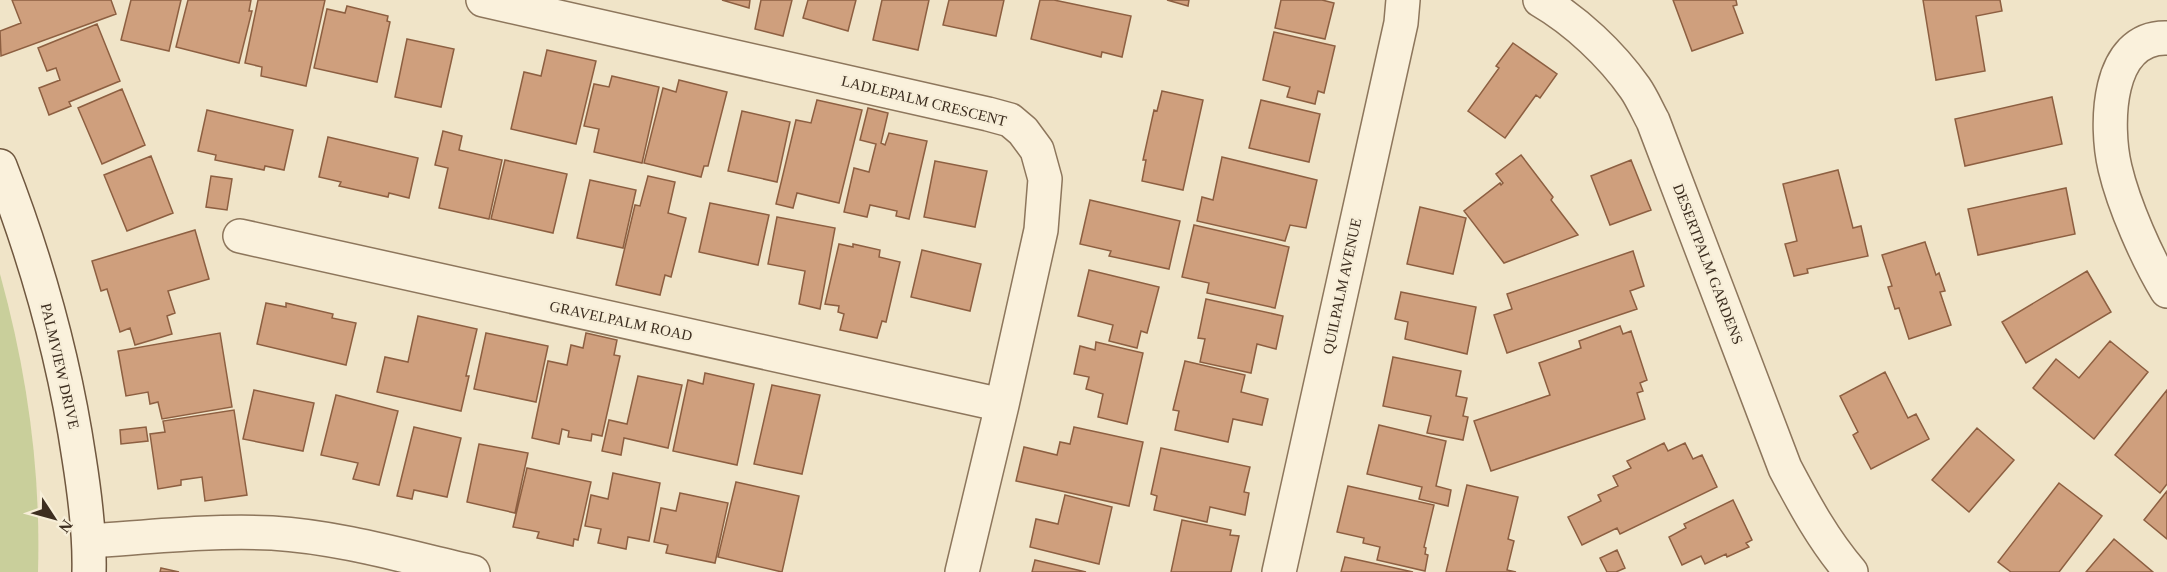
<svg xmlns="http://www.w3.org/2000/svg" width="2167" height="572" viewBox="0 0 2167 572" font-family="Georgia,serif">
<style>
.green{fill:#c9cf9b}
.building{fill:#cf9f7d;stroke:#8d5f41;stroke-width:1.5}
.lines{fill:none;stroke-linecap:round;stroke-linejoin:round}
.street-casing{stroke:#8d765c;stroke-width:36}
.secondary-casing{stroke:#6f573f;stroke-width:36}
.street{stroke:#faf1dc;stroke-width:33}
.secondary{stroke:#faf1dc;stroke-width:33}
.labels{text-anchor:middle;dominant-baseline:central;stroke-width:4.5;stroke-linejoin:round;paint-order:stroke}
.street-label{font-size:15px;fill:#3d2e20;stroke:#f7eed8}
</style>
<rect width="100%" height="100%" fill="#f0e4c8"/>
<path class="green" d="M0,274C27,372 41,470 38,572H0Z"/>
<path class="building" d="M12,0H111L116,14L1,56L0,31L21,23Z
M131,0H181L169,51L121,40Z
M188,0H251L249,11H252L239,63L176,47Z
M258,0H325L306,86L261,76L262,67L245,63Z
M722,0H750L749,8Z
M761,0H792L783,36L755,29Z
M808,0H856L848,31L803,18Z
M882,0H929L918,50L873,40Z
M949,0H1004L996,36L943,25Z
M1040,0H1054L1131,16L1122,57L1102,52L1101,57L1031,39Z
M1167,0H1189L1188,6Z
M1281,0H1322L1334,3L1325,39L1275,28Z
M1673,0H1736L1737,5L1733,6L1743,33L1692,51Z
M1923,0H2000L2002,11L1976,16L1985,71L1936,80Z
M347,6L388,16L387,21L390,22L377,82L314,68L327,9L345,13Z
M97,24L120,81L69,102L71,106L49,115L39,88L60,80L56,68L47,71L38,48Z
M1274,32L1335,46L1324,93L1318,91L1315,104L1287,97L1290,87L1263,80Z
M407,39L454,49L441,107L395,97Z
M1513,43L1557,74L1540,98L1536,95L1505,138L1468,111L1499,68L1496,66Z
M547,50L596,61L576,144L511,129L524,72L541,76Z
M612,76L659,87L642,163L594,152L599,129L584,126L594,84L609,87Z
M679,80L727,92L708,166H704L701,177L644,163L663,88L676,92Z
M122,89L145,145L102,164L78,108Z
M1162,91L1203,100L1183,190L1142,181L1146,160H1143L1154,110L1157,111Z
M2052,97L2062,144L1965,166L1955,119Z
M817,100L862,110L839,203L797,193L793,208L776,204L796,120L811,123Z
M1261,100L1320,114L1309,162L1249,148Z
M868,108L888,113L881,143L885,145L889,133L927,141L909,219L896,216L897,211L870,205L867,217L844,212L854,168L869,172L876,144L860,140Z
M207,110L293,130L284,170L265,166L264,170L215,160L216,155L198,151Z
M742,111L790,122L777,182L728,171Z
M443,131L462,136L459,150L502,160L489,219L439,208L448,168L435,165Z
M328,137L418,158L409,198L389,193L388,197L339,186L341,182L319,177Z
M1521,155L1553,197L1551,200L1578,235L1504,263L1464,211L1500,183L1501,185L1503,183L1496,174Z
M151,156L173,213L127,231L104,175Z
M1222,157L1317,180L1306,228L1290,225L1285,241L1197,221L1202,197L1213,200Z
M505,160L567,174L553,233L491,219Z
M1631,160L1651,210L1610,225L1591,176Z
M935,161L987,171L975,227L924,217Z
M1838,170L1853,228L1861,226L1868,256L1807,269L1808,273L1794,276L1785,244L1797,241L1783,184Z
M211,176L232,179L227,210L206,207Z
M648,176L675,182L668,213L686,218L671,277L665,275L660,295L616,285L635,205L640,206Z
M590,180L636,190L623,248L577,238Z
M2066,188L2075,234L1978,255L1968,209Z
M1090,200L1180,221L1169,269L1109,256L1111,251L1080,244Z
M710,203L769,215L758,265L699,252Z
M1420,207L1466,218L1453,274L1407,264Z
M777,217L835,228L820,309L799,304L805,271L768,264Z
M1194,225L1289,247L1275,308L1207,293L1209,283L1182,277Z
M195,230L209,279L168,291L175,313L167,316L172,334L135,345L130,328L120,332L107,289L101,291L92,261Z
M1925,242L1936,275L1939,273L1945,291L1940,292L1951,325L1909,339L1899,308L1895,309L1888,287L1892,286L1882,255Z
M839,244L853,247V244L880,250L879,257L900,262L886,322L882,321L877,338L840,330L844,314L838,312L839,306L825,304Z
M922,250L981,264L970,311L911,297Z
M1633,251L1644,286L1630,291L1637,309L1507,353L1494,315L1512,309L1507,294Z
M1089,270L1159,287L1147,333L1141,331L1137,348L1109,341L1113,325L1078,316Z
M2087,271L2111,312L2026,363L2002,322Z
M1401,292L1476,307L1467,354L1405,339L1408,322L1395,319Z
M1206,299L1283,316L1276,349L1257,344L1251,373L1200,362L1205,339L1198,338Z
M266,303L286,307V303L333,314L332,318L356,323L346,365L257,344Z
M418,316L477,329L466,376H469L461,411L377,392L385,357L408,362Z
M1620,326L1623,334L1631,331L1647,380L1640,383L1643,391L1637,393L1645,419L1491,471L1474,421L1550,395L1539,363L1581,348L1579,341Z
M220,333L232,407L162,419L158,402L150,404L148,392L126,396L118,351Z
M486,333L548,346L536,402L474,389Z
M586,333L617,340L614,355L620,356L602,436L592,434L591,441L568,437L569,431L562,429L559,444L532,438L548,361L567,365L571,345L583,348Z
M2110,341L2148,372L2094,439L2033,388L2056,359L2079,378Z
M1096,342L1143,353L1127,424L1098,417L1103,394L1086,389L1089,377L1074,374L1080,346L1095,350Z
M1393,357L1461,371L1456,396L1467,398L1463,416L1468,417L1463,440L1427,433L1431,416L1383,406Z
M1185,361L1245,375L1241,392L1268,399L1262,425L1233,419L1228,442L1175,430L1179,411L1173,410Z
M1885,372L1908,418L1916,414L1929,439L1871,469L1853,435L1858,432L1840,396Z
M705,373L754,384L737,465L673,451L688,380L703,384Z
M638,376L682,385L668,448L624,438L621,455L602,451L609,420L627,424Z
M772,385L820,395L802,474L754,464Z
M254,390L314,403L303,451L243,439Z
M2167,390V484L2160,493L2115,455Z
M336,395L398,411L379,485L353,479L358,463L321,455Z
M234,410L247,495L205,501L202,477L181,480V485L158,489L150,434L165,432L163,421Z
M1379,425L1446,441L1436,486L1451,490L1448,506L1419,499L1422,487L1367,474Z
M146,427L148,441L121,444L120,430Z
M414,427L461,438L447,497L414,490L412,499L397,496Z
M1074,427L1143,442L1129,506L1016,481L1024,447L1057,455L1060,442L1070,444Z
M1977,428L2014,460L1969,512L1932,480Z
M1664,443L1668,451L1685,443L1693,459L1702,455L1717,487L1620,534L1617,528L1582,545L1568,517L1601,501L1598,495L1618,486L1613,476L1631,468L1627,461Z
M479,444L528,453L515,513L467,502Z
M1161,448L1250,467L1244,492L1249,493L1245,515L1210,507L1207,522L1154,510L1157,496L1151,494Z
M527,468L591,482L578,540L574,539L573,546L537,538L539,532L513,527Z
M613,473L660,483L649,541L628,537L626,549L598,543L601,529L585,526L591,495L608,499Z
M736,482L799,496L782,572L718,557Z
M2059,483L2102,516L2059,572H2011L1998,562Z
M1467,485L1518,497L1508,539L1514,541L1507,570L1516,572H1446Z
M1348,486L1434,505L1424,547L1426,548L1425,554L1428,555L1425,571L1377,560L1380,547L1363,543L1364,538L1337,532Z
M2167,491V539L2144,520Z
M680,493L728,503L715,563L666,553L668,545L654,542L661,508L676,511Z
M1065,495L1112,507L1099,564L1030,547L1036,519L1058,524Z
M1733,500L1752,540L1746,543L1749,547L1727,557L1726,554L1705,564L1701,556L1682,565L1669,537L1686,528L1684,524Z
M1182,520L1231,530L1230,535L1239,536L1231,572H1171Z
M2114,539L2153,572H2086Z
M1617,550L1625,568L1616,572H1607L1600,558Z
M1345,557L1413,572H1341Z
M1035,560L1086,572H1032Z
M161,568L179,572H160Z"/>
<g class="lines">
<g class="street-casing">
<path id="street" d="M483,0L988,114L1010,120L1023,131L1037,150L1045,179L1041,230L1002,405L962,572
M1540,0C1576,21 1611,54 1635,88C1642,98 1647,110 1653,121L1785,468C1804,504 1824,541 1851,572
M2167,38C2106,36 2105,126 2115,168C2124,206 2147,258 2167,291
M240,236L1002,405
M90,541C150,537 211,530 272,533C339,537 407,557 473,572
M1279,572L1401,23L1403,0"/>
</g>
<g class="secondary-casing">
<path id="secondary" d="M0,166C37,261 64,357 79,458C85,496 90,534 89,572"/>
</g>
<use href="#street" class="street"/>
<use href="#secondary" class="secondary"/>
</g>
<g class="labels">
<g class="street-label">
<text transform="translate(924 101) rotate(14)">LADLEPALM CRESCENT</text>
<text transform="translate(1708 264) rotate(69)">DESERTPALM GARDENS</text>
<text transform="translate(1342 286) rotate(-78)">QUILPALM AVENUE</text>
<text transform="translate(621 321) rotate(12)">GRAVELPALM ROAD</text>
<text transform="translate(60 366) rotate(77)">PALMVIEW DRIVE</text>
</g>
</g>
<g transform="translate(54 518) rotate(126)" stroke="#f7eed8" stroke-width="4.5" paint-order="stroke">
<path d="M0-4.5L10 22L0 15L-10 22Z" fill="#3d2e20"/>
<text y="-9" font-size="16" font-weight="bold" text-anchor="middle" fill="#3d2e20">N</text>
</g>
</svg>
